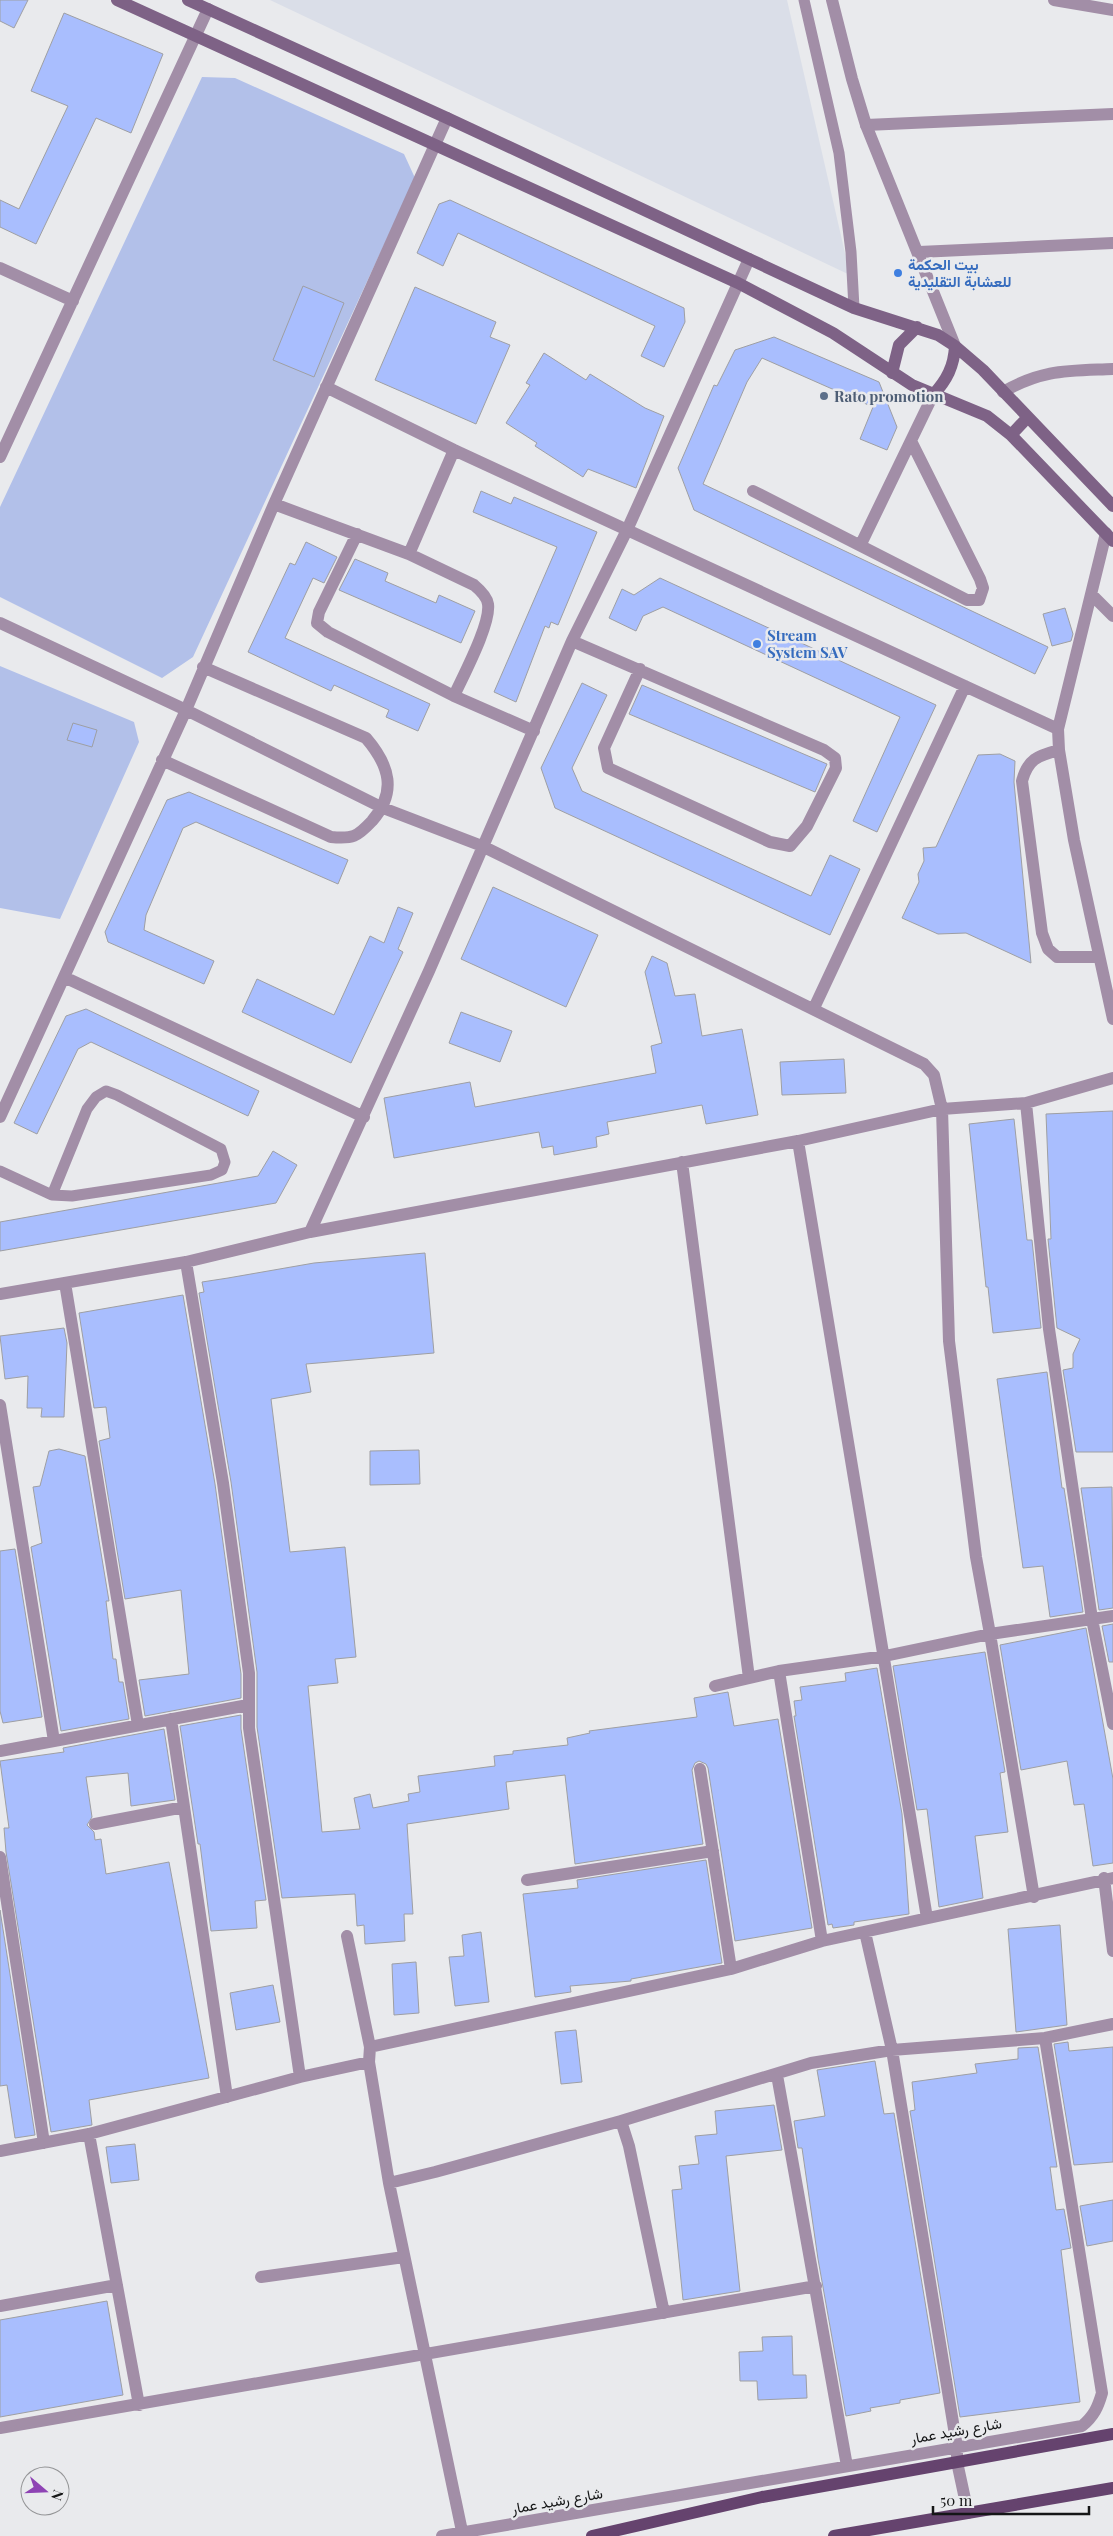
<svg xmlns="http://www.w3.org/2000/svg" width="1113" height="2536" viewBox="0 0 1113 2536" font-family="'Playfair Display',Vazirmatn,serif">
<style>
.built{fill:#dadee8}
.green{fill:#b2c0e9}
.building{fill:#a9befe;stroke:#9e9fa3}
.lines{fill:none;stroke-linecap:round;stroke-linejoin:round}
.service{stroke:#a28ea7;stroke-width:11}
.minor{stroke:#a28ea7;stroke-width:12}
.tertiary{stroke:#a28ea7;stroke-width:12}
.secondary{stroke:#7e6286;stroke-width:12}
.primary{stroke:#65436e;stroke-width:12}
.shop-dot{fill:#3f7fe0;stroke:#e9eaed;stroke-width:2}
.service-dot{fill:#5c6f8a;stroke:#e9eaed;stroke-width:2}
.labels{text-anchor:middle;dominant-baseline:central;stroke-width:5;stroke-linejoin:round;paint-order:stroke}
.shop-label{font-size:15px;font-weight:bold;fill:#366cbe;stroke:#e9eaed;text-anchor:start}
.service-label{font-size:15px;font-weight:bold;fill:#4e5e75;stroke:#e9eaed;text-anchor:start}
.street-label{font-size:15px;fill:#151617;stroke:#e9eaed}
</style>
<rect width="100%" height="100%" fill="#e9eaed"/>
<path class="built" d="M270,0H787L850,275Z"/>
<path class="green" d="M202,77L235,78L404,154L415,178L193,657L162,678L0,597V507Z
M0,666L134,722L139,742L60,919L0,908Z"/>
<path class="building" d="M0,0H28L14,28L0,21Z
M64,13L163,54L131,133L96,118L36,244L0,227V200L19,209L68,106L31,91Z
M450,200L684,308L685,322L664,367L641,356L655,326L458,233L443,266L417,253L439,204Z
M303,286L344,303L314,377L273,360Z
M415,287L496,322L490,337L510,345L476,424L375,380Z
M774,337L879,382L897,427L887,450L860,439L873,407L762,358L747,382L703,484L1048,647L1035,674L694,510L678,468L714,385L717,386L735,350Z
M544,353L586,380L590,374L645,408L664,416L636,488L588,469L583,477L535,446L537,443L506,423L530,385L526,383Z
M481,491L511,504L514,497L597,532L558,625L551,622L549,628L545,626L516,702L494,692L557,547L473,512Z
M306,542L337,557L324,583L313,578L285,638L430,704L418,731L386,717L389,710L334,685L331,691L248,652L290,563L295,565Z
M355,559L388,573L385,581L436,603L439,595L475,611L461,643L339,590Z
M660,578L936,705L877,832L853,821L900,717L663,607L643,616L636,631L609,618L622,589L634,595Z
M1065,608L1073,634L1071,641L1052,646L1043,614Z
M582,683L607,695L572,768L582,791L811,896L830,855L860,869L830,935L555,808L541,768Z
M642,685L827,764L815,792L629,714Z
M73,723L97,730L92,747L67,740Z
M1000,754L1015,761L1014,782L1031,963L966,933L938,934L902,918L919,882L918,874L924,861L923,848L936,847L978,755Z
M189,792L348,860L338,884L196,822L183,828L146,915L144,930L214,961L204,984L108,942L105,932L167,800Z
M493,887L598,935L566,1007L461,959Z
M398,907L413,913L398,949L403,952L351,1063L242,1012L257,979L334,1015L370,936L384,943Z
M652,956L667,963L675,996L695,994L702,1036L742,1029L758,1115L706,1124L702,1105L607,1122L609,1134L596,1137L597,1147L554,1155L553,1146L542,1148L539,1132L394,1158L384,1098L470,1082L475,1107L656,1073L651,1046L662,1043L645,972Z
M86,1009L259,1091L248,1116L91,1042L78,1049L37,1134L14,1123L66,1016Z
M461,1012L512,1031L500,1062L449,1043Z
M844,1059L846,1093L782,1095L780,1062Z
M1113,1111V1452H1076L1063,1370L1073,1368V1354L1080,1339L1057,1328L1048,1239H1051L1046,1114Z
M1014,1119L1027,1240H1032L1041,1328L993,1333L988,1287H986L969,1124Z
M273,1151L297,1165L276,1203L0,1251V1222L258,1176Z
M425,1253L434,1353L306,1364L311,1392L271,1399L290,1552L345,1547L356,1657L335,1659L338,1683L308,1686L322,1832L360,1829L354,1798L370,1794L373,1808L409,1801L408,1794L420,1792L418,1776L495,1766L494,1756L513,1754V1751L568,1745L567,1738L590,1733L589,1731L697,1717L694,1698L728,1692L734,1726L778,1719L812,1928L735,1941L708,1768L706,1764L699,1761L695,1763L692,1770L703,1844L575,1864L565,1775L506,1782L509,1809L407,1824L413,1914H404L405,1941L365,1944L364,1925L357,1926L355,1894L282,1898L257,1727V1672L231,1482L199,1293L204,1292L202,1282L228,1278L314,1263Z
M183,1295L215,1484L241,1674V1698L145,1716L139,1680L189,1674L181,1590L125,1599L99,1441L110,1438L106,1407L94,1408L79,1313Z
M64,1328L67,1343L64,1417H41L42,1408H27L28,1376L5,1379L0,1336Z
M1047,1372L1062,1488H1064L1083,1612L1050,1617L1043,1566L1023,1568L997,1379Z
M59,1449L85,1456L109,1601H106L113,1659H116L119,1682H123L129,1719L61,1731L31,1547L42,1543L33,1487L40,1486L49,1451Z
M419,1450L420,1484L370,1485V1451Z
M1112,1487L1113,1608L1099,1610L1081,1488Z
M15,1549L42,1717L3,1723L0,1711V1551Z
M1113,1624V1662H1109L1102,1626Z
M1086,1628L1113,1779V1863L1093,1866L1084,1804L1074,1805L1067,1761L1021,1770L1000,1645Z
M985,1652L1005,1772L1000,1773L1008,1832L975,1836L983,1898L939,1907L927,1809L917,1810L893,1666Z
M877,1668L902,1814L909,1914L854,1922V1925L833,1928L832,1924L828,1925L794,1716H796L794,1701L802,1700L800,1687L846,1681L845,1673Z
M241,1715V1729L266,1900L255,1901L257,1928L211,1931L200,1844H198L180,1726Z
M164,1729L175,1800L131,1806L128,1773L86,1777L92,1817L87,1825L94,1832L95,1840L101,1839L106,1874L169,1862L209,2078L89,2100L92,2125L51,2132L6,1852L4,1828H9L0,1761L64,1752L63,1748Z
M706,1860L722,1963L631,1979V1981L570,1986L571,1992L535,1997L523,1894L578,1888L577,1880Z
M0,1910L35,2135L15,2138L7,2085L0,2086Z
M1060,1925L1067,2025L1016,2032L1008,1929Z
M481,1932L489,2002L455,2006L449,1957L464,1956L462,1935Z
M416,1962L419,2013L394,2015L392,1964Z
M273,1985L280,2022L236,2030L230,1993Z
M576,2030L582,2082L561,2084L555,2032Z
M1068,2042L1069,2051L1113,2047V2162L1074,2165L1054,2044Z
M1038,2047L1057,2167H1050L1056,2210L1064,2209L1071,2248L1061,2250L1080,2402L960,2417L910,2111L915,2110L912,2082L977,2073L975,2064L1018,2059V2048Z
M875,2061L884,2114L894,2113L940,2393L900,2400V2403L870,2408L871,2411L846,2416L818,2259L802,2148H798L794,2121L825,2116L817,2070Z
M774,2105L782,2150L726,2156L740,2291L683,2300L672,2190L682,2189L679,2166L699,2164L695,2136L717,2134L715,2111Z
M135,2144L139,2180L111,2183L106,2147Z
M1113,2200V2241L1087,2246L1080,2206Z
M107,2301L123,2395L0,2417V2320Z
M792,2336L793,2375H806L807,2398L758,2400L757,2381H740L739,2352L763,2351L762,2337Z"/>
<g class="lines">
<path class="service" d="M804,0L839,153L851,252L854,308
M0,1171L52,1195L72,1196L211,1175L222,1170L225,1162L221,1149L117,1095L106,1091L96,1097L87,1109L52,1195"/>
<path class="minor" d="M1054,0L1113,10
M866,125L1113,114
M919,252L1113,243
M0,268L73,301
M326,387L454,450L1058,729
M1003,392C1043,369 1068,371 1113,369
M0,457L208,9
M753,491L967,600H979L983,588L980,579L911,441
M274,504L409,554L474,585C480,590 487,597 488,604C491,624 463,676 454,696
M1106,533L1058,729L1059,750L1074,840L1113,1019
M357,534L319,612L317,623L328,632L454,696L534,731
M861,544L933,395
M409,554L454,450
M1091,594L1113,616
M0,623L186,710L383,808L482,846L924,1064L934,1075L942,1109L798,1141L310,1232L186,1262L0,1294
M572,641L824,750L835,758L836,768L807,826L790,846L770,842L608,768L604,748L640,669
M1059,750C1037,756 1028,759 1022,781L1042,933L1048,949L1057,957H1098
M162,760L331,837C353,839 357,837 372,821C397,792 390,766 366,738L203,667
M64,977L364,1117
M814,1008L965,686
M1113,1078L1026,1103L942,1109L949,1341L976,1557L990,1634L1113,1616
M1026,1103L1049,1329L1092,1619L1113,1724
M0,1117L186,710L274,504L447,118
M798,1141L927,1918
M682,1162L749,1678
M310,1232L429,971L572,641L627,530L749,259
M186,1262L223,1483L249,1673V1728L300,2077
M65,1283L138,1725
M0,1405L54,1741
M779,1671L822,1941
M715,1686L779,1671L885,1656L990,1634L1034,1897
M171,1719L227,2097
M0,1751L248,1705
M700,1769L731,1969
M95,1824L184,1807
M0,1857L44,2143
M1104,1878L1113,1951
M527,1880L713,1851
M865,1932L892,2050L957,2447V2462L968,2513
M347,1936L370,2047L369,2062L389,2183L463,2536
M370,2047L731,1969L822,1941L1113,1878
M777,2075L847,2466
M621,2121L811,2063L892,2050L1045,2038L1113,2024
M89,2134L139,2405
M0,2151L89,2134L300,2077L369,2062
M389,2183L435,2172L621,2121L629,2146L664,2313
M261,2277L404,2257
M0,2306L117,2285
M0,2428L816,2286
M442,2536L1082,2426C1094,2416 1098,2407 1102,2393L1045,2038"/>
<path class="tertiary" d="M832,0L852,79L866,125L955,346"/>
<path class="secondary" d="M117,0L738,283L833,333L912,385L987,416L1011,435L1113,541
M188,0L447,118L854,308L938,335L955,346L983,370L1113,506
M892,373L899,345L917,327
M933,395C947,380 954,366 955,346
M1011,435L1028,417"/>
<path class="primary" d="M592,2536L762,2497L1113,2434
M834,2536L1113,2488"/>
</g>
<g class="shop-dot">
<circle cx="898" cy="273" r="5"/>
<circle cx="757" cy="644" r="5"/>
</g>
<circle class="service-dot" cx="824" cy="396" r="5"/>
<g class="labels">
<g class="shop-label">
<text x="908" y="264">بيت الحكمة<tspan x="908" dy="17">للعشابة التقليدية</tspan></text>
<text x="767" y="635">Stream<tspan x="767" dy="17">System SAV</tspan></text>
</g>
<g class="service-label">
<text x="834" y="396">Rato promotion</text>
</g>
<g class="street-label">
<text transform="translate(956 2430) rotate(-10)">شارع رشيد عمار</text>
<text transform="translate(557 2500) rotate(-10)">شارع رشيد عمار</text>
</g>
</g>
<g transform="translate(45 2491) rotate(109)"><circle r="24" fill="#e9eaed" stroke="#949597"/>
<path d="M0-4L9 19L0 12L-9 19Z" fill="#8e43b4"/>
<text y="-8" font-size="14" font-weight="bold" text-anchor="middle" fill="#151617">N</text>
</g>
<path d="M933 2506v8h156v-8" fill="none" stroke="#151617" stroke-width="2.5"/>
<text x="940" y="2506" font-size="15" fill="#151617" stroke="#e9eaed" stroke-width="4" paint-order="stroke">50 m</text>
</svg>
